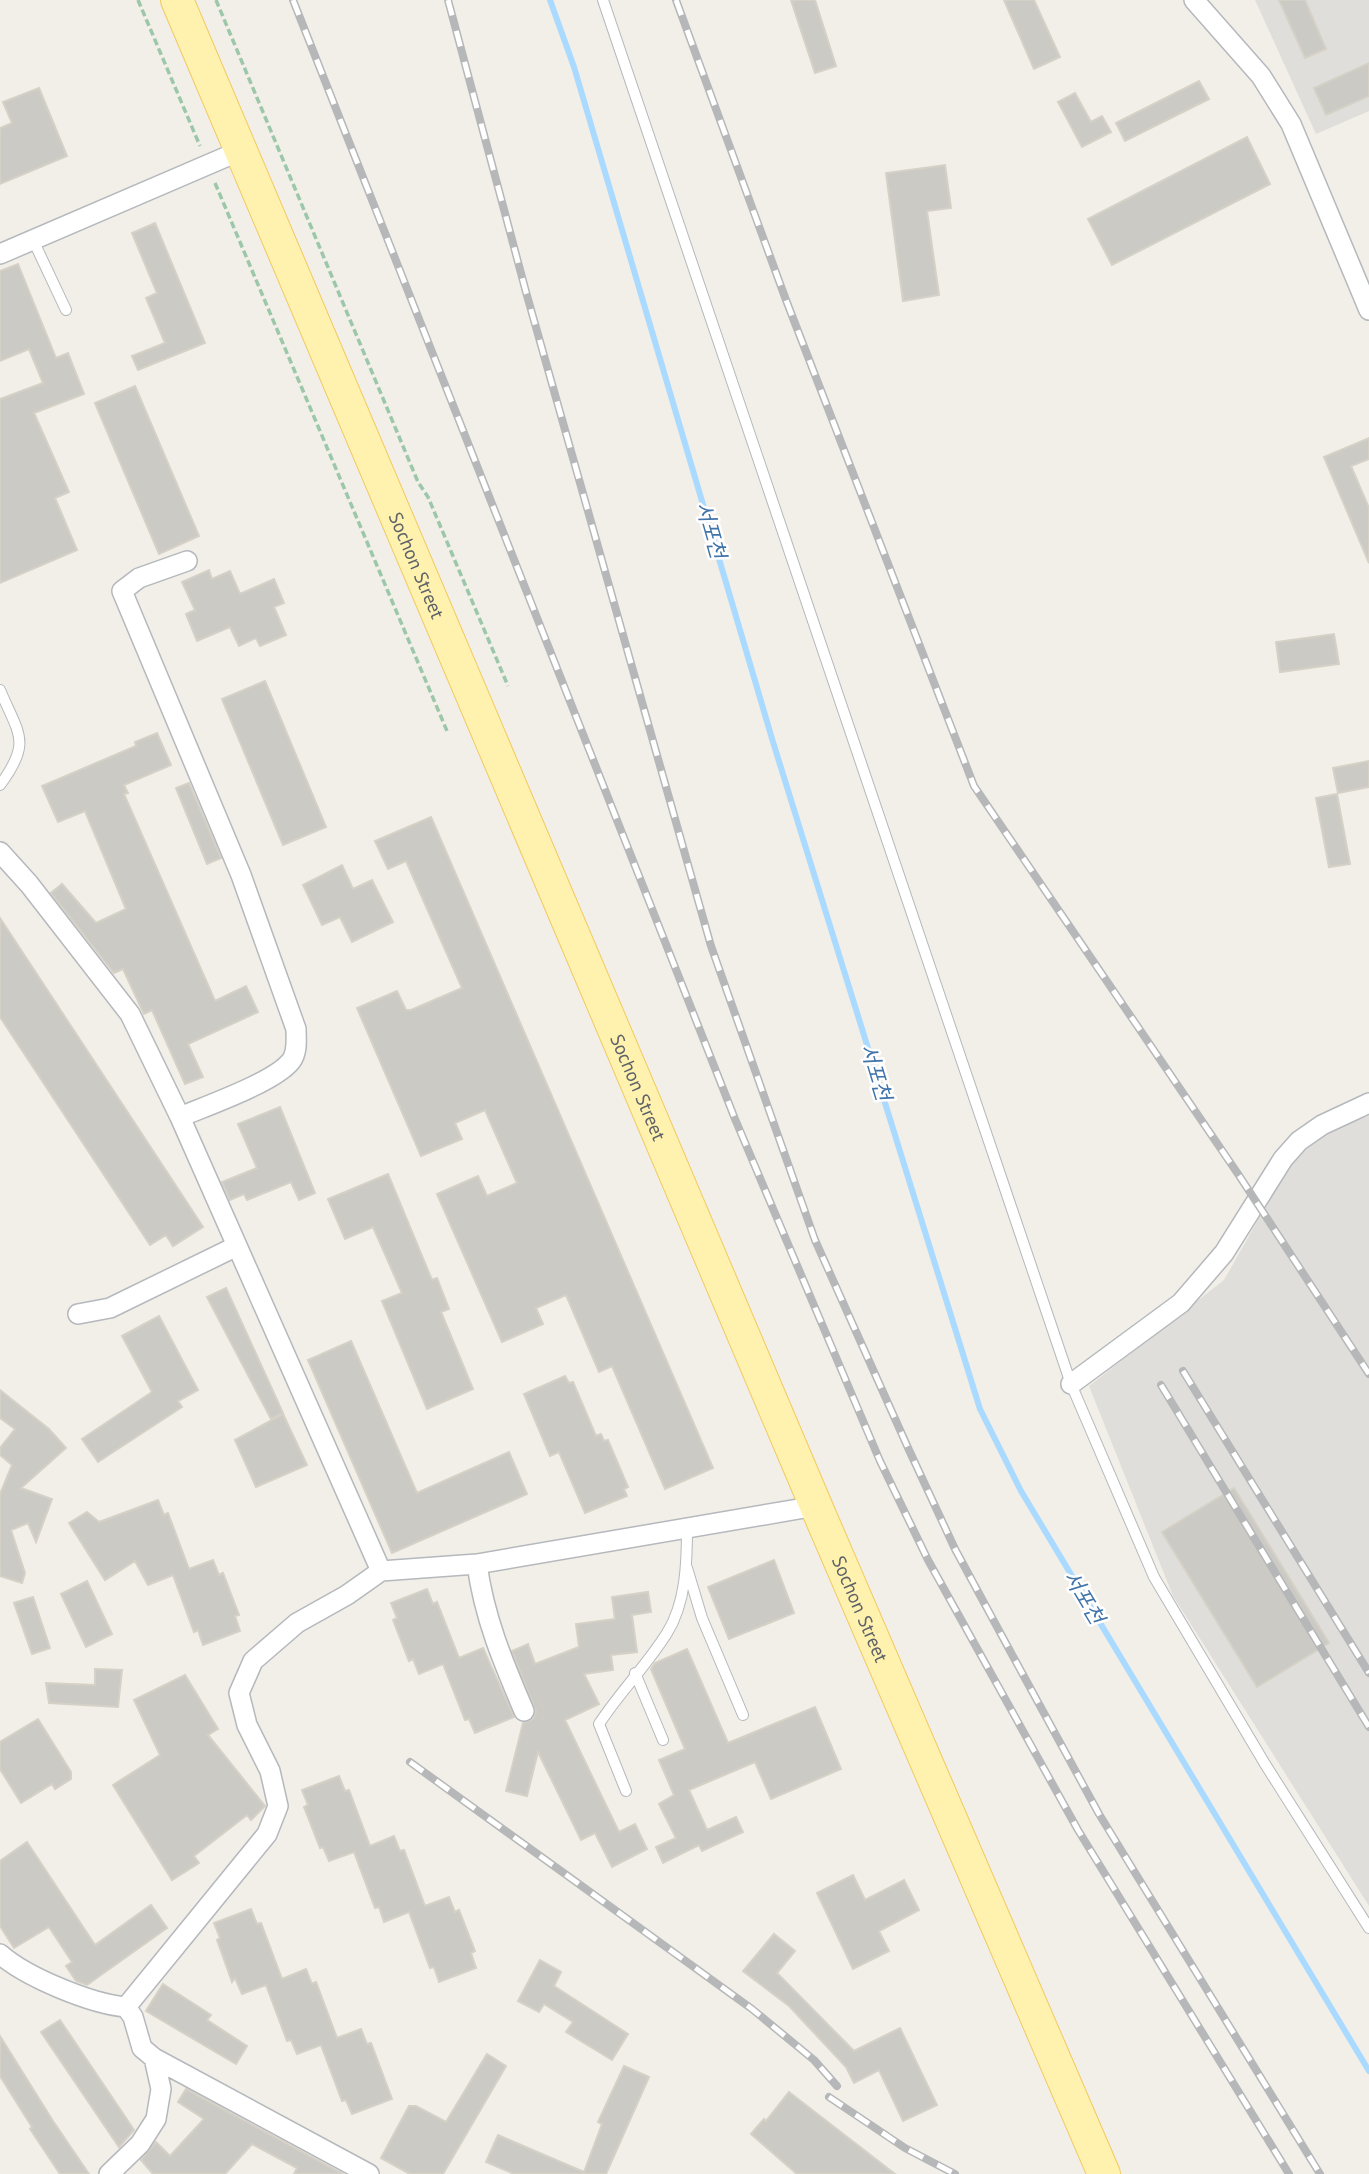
<svg xmlns="http://www.w3.org/2000/svg" width="1369" height="2174" viewBox="0 0 1369 2174" font-family="'PT Sans','Noto Sans KR',sans-serif">
<style>
.industrial{fill:#e0deda}
.lines{fill:none;stroke-linecap:round;stroke-linejoin:round}
.stream{stroke:#aadaff;stroke-width:6}
.building{fill:#cccac5;stroke:#d6d1c6;stroke-width:2}
.lane-casing{stroke:#b5b8bc;stroke-width:12}
.street-casing{stroke:#b5b8bc;stroke-width:22}
.primary-casing{stroke:#f2c960;stroke-width:34}
.path{stroke:#9cc7a9;stroke-width:3.5;stroke-dasharray:7 3.5;stroke-linecap:butt}
.lane{stroke:#fff;stroke-width:10}
.street{stroke:#fff;stroke-width:19}
.primary{stroke:#fff2af;stroke-width:32}
.rail-casing{stroke:#b6b7b8;stroke-width:8}
.rail{stroke:#fff;stroke-width:5;stroke-dasharray:16;stroke-linecap:butt}
.labels{text-anchor:middle;dominant-baseline:central;stroke-width:5;stroke-linejoin:round;paint-order:stroke}
.street-label{font-size:19px;fill:#5f6368;stroke:#fff}
.water-label{font-size:21px;font-style:italic;fill:#4174aa;stroke:#fff}
</style>
<rect width="100%" height="100%" fill="#f1efe8"/>
<path class="industrial" d="M1255,0H1369V111L1316,134Z
M1369,1116V1906L1173,1596L1089,1386L1224,1280L1292,1160L1340,1125Z"/>
<g class="lines">
<path class="stream" d="M550,0L574,67L773,742L980,1409L1021,1491L1369,2071"/>
</g>
<path class="building" d="M791,0H815L836,66L815,73Z
M1004,0H1034L1060,57L1034,69Z
M1279,0H1305L1326,49L1305,58Z
M1369,63V96L1326,115L1314,88Z
M1199,81L1209,99L1125,141L1116,123Z
M39,88L67,156L0,184V128L12,123L3,102Z
M1075,93L1091,122L1102,116L1111,132L1082,147L1058,102Z
M1247,137L1270,184L1112,265L1088,219Z
M945,165L951,208L927,211L939,295L903,301L886,173Z
M155,223L205,343L138,370L132,356L165,343L146,298L157,293L132,233Z
M18,264L56,358L68,353L84,394L34,413L69,492L55,498L77,550L0,583V399L43,383L29,349L0,361V271Z
M135,386L199,536L159,554L95,403Z
M1369,438V459L1351,466L1369,508V563L1324,457Z
M209,570L212,579L230,571L240,594L274,579L284,603L274,607L286,635L260,646L256,638L239,646L230,627L197,641L186,614L195,610L182,582Z
M1334,634L1339,664L1280,672L1276,642Z
M265,681L326,827L283,845L222,699Z
M157,733L171,765L124,785L128,793L124,794L215,1001L246,986L258,1012L188,1044L203,1077L185,1084L152,1010L144,1014L123,969L114,973L51,893L62,884L96,923L126,909L85,811L58,822L42,786L136,746L135,742Z
M1369,761V787L1338,793L1333,768Z
M189,783L221,858L207,864L176,788Z
M1337,794L1350,864L1329,867L1316,798Z
M431,817L713,1468L665,1489L612,1366L599,1372L566,1295L536,1308L543,1324L502,1342L437,1194L478,1176L487,1196L517,1183L485,1110L455,1123L462,1139L421,1156L357,1008L397,991L406,1010H411L462,988L406,861L388,869L375,841Z
M342,865L353,889L372,880L393,922L352,942L340,917L322,925L303,885Z
M0,918L203,1227L173,1246L166,1235L150,1245L0,1017Z
M280,1107L315,1193L299,1200L291,1182L247,1200L244,1194L230,1200L222,1182L257,1168L238,1124Z
M388,1174L432,1280L437,1278L449,1309L441,1312L473,1389L427,1409L382,1301L402,1293L373,1227L345,1239L328,1199Z
M226,1288L283,1413L271,1419L207,1297Z
M159,1316L198,1390L178,1401L182,1407L98,1462L82,1439L152,1392L122,1336Z
M351,1341L417,1493L509,1452L527,1494L392,1553L308,1360Z
M565,1376L569,1383L573,1382L596,1436L601,1434L604,1441L608,1440L628,1487L624,1489L627,1496L585,1513L559,1452L550,1456L524,1394Z
M0,1390L49,1429L66,1448L21,1488L52,1499L36,1542L28,1523L11,1530L25,1573L22,1583L0,1576V1494L12,1465L0,1455V1448L15,1429L0,1418Z
M283,1414L307,1465L256,1487L235,1440Z
M1234,1488L1329,1643L1257,1687L1162,1532Z
M158,1500L164,1515L168,1513L189,1569L213,1560L219,1575L223,1573L239,1615L235,1616L240,1631L203,1645L198,1630L194,1632L173,1575L148,1585L135,1561L105,1580L69,1523L87,1512L99,1522Z
M774,1560L794,1613L729,1639L708,1587Z
M87,1581L112,1634L86,1647L61,1594Z
M427,1589L433,1604L437,1602L459,1658L483,1648L514,1717L475,1733L469,1719L465,1720L443,1664L419,1674L413,1659L409,1661L393,1620L397,1618L391,1603Z
M648,1592L651,1612L632,1615L637,1652L611,1655L613,1670L584,1674L599,1704L565,1720L619,1832L635,1824L647,1849L612,1867L595,1833L581,1840L538,1752L527,1796L506,1791L523,1723L533,1719L536,1712L512,1651L528,1644L535,1664L579,1647L576,1624L615,1619L612,1597Z
M33,1597L50,1648L32,1654L14,1603Z
M687,1649L728,1743L815,1707L841,1769L771,1799L755,1762L689,1790L707,1830L736,1817L743,1832L702,1851L699,1845L663,1863L656,1847L676,1838L659,1804L674,1795L659,1760L685,1749L651,1669L655,1663Z
M95,1669L122,1670L118,1707L49,1703L46,1683L95,1685Z
M185,1675L218,1729L208,1735L265,1806L251,1820L247,1815L194,1856L199,1863L172,1880L113,1785L160,1755L134,1700Z
M38,1719L71,1772V1779L55,1789L52,1784L21,1803L0,1769V1742Z
M339,1776L345,1791L349,1790L370,1846L394,1836L400,1851L404,1850L425,1906L449,1897L455,1912L459,1910L475,1951L471,1953L476,1968L439,1982L434,1967L430,1968L409,1912L384,1922L379,1907L375,1908L354,1852L329,1861L323,1847L320,1848L304,1807L308,1805L302,1790Z
M27,1842L95,1945L151,1905L167,1928L87,1985L76,1981L66,1966L72,1962L49,1927L14,1948L0,1926V1861Z
M853,1875L865,1900L904,1880L919,1910L879,1931L889,1951L853,1969L817,1893Z
M251,1909L257,1924L261,1923L282,1979L306,1969L312,1984L316,1982L337,2038L361,2029L367,2044L371,2043L392,2099L352,2114L346,2100L342,2101L321,2045L297,2054L291,2040L287,2041L266,1985L242,1994L235,1978L232,1982L217,1940L220,1938L214,1923Z
M774,1934L795,1951L777,1973L854,2051L900,2028L937,2105L903,2121L879,2070L854,2083L846,2067L789,2006L743,1971Z
M540,1960L561,1972L554,1986L628,2034L612,2060L566,2032L573,2022L544,2004L539,2012L518,2001Z
M163,1984L211,2015L207,2020L247,2046L236,2064L146,2011Z
M60,2020L134,2130L119,2147L41,2032Z
M0,2036L53,2121L89,2174H60L30,2129L32,2127L0,2076Z
M487,2054L506,2066L443,2174H410L381,2158L409,2106H416L446,2122Z
M624,2066L649,2077L606,2174H514L486,2162L498,2135L584,2172L602,2124L598,2122Z
M186,2089L343,2174H294L297,2168L252,2144L225,2174H153L141,2160L156,2142L170,2156L204,2119L178,2102Z
M789,2092L895,2174H797L751,2134L764,2119L766,2121Z"/>
<g class="lines">
<g class="lane-casing">
<path id="lane" d="M603,0L1071,1384L1154,1577L1265,1764L1369,1928
M33,240L66,310
M0,690C19,735 32,742 0,785
M687,1568L702,1618L743,1715
M635,1673L663,1740
M626,1791L599,1724C620,1692 647,1665 667,1633C686,1603 687,1562 687,1528"/>
</g>
<g class="street-casing">
<path id="street" d="M1194,0L1261,76L1291,124L1369,310
M0,254L242,150
M0,852L29,884L130,1014L180,1117L381,1571
M180,1117C206,1106 275,1082 291,1061C298,1052 296,1039 296,1029L241,875L122,591L139,578L187,561
M78,1314L110,1308L237,1246
M1071,1384L1181,1303L1224,1253L1283,1159L1299,1141L1322,1125L1369,1103
M477,1564C484,1617 503,1662 524,1711
M0,1954C26,1977 91,2004 126,2007L267,1834L278,1806L270,1771L247,1725L239,1693L253,1661L297,1623L347,1595L381,1571L477,1564L816,1506
M154,2058L369,2174
M109,2174L140,2144L156,2119L161,2089L154,2058L142,2048L133,2017L126,2007"/>
</g>
<g class="primary-casing">
<g id="primary">
<path id="s1" d="M177,0L816,1506L1104,2174"/>
</g>
</g>
<path class="path" d="M138,0L200,146
M216,0L418,482L428,497L508,686
M215,183L447,731"/>
<use href="#lane" class="lane"/>
<use href="#street" class="street"/>
<use href="#primary" class="primary"/>
<g class="rail-casing">
<path id="rail" d="M293,0L735,1119L880,1461L928,1560L1078,1830L1289,2174
M448,0L526,292L711,946L815,1240L909,1450L955,1549L1015,1660L1099,1814L1320,2174
M676,0L786,300L974,786L1238,1174L1369,1374
M1183,1371L1369,1673
M1161,1385L1369,1727
M410,1762L752,2009L814,2060L837,2086
M829,2097L905,2148L955,2174"/>
</g>
<use href="#rail" class="rail"/>
</g>
<g class="labels">
<g class="street-label">
<text stroke="none"><textPath href="#s1" startOffset="614">Sochon Street</textPath></text>
<text stroke="none"><textPath href="#s1" startOffset="1181">Sochon Street</textPath></text>
<text stroke="none"><textPath href="#s1" startOffset="1748">Sochon Street</textPath></text>
</g>
<g class="water-label">
<text transform="translate(711 530) rotate(74)">서포천</text>
<text transform="translate(876 1072) rotate(73)">서포천</text>
<text transform="translate(1084 1597) rotate(59)">서포천</text>
</g>
</g>
</svg>
